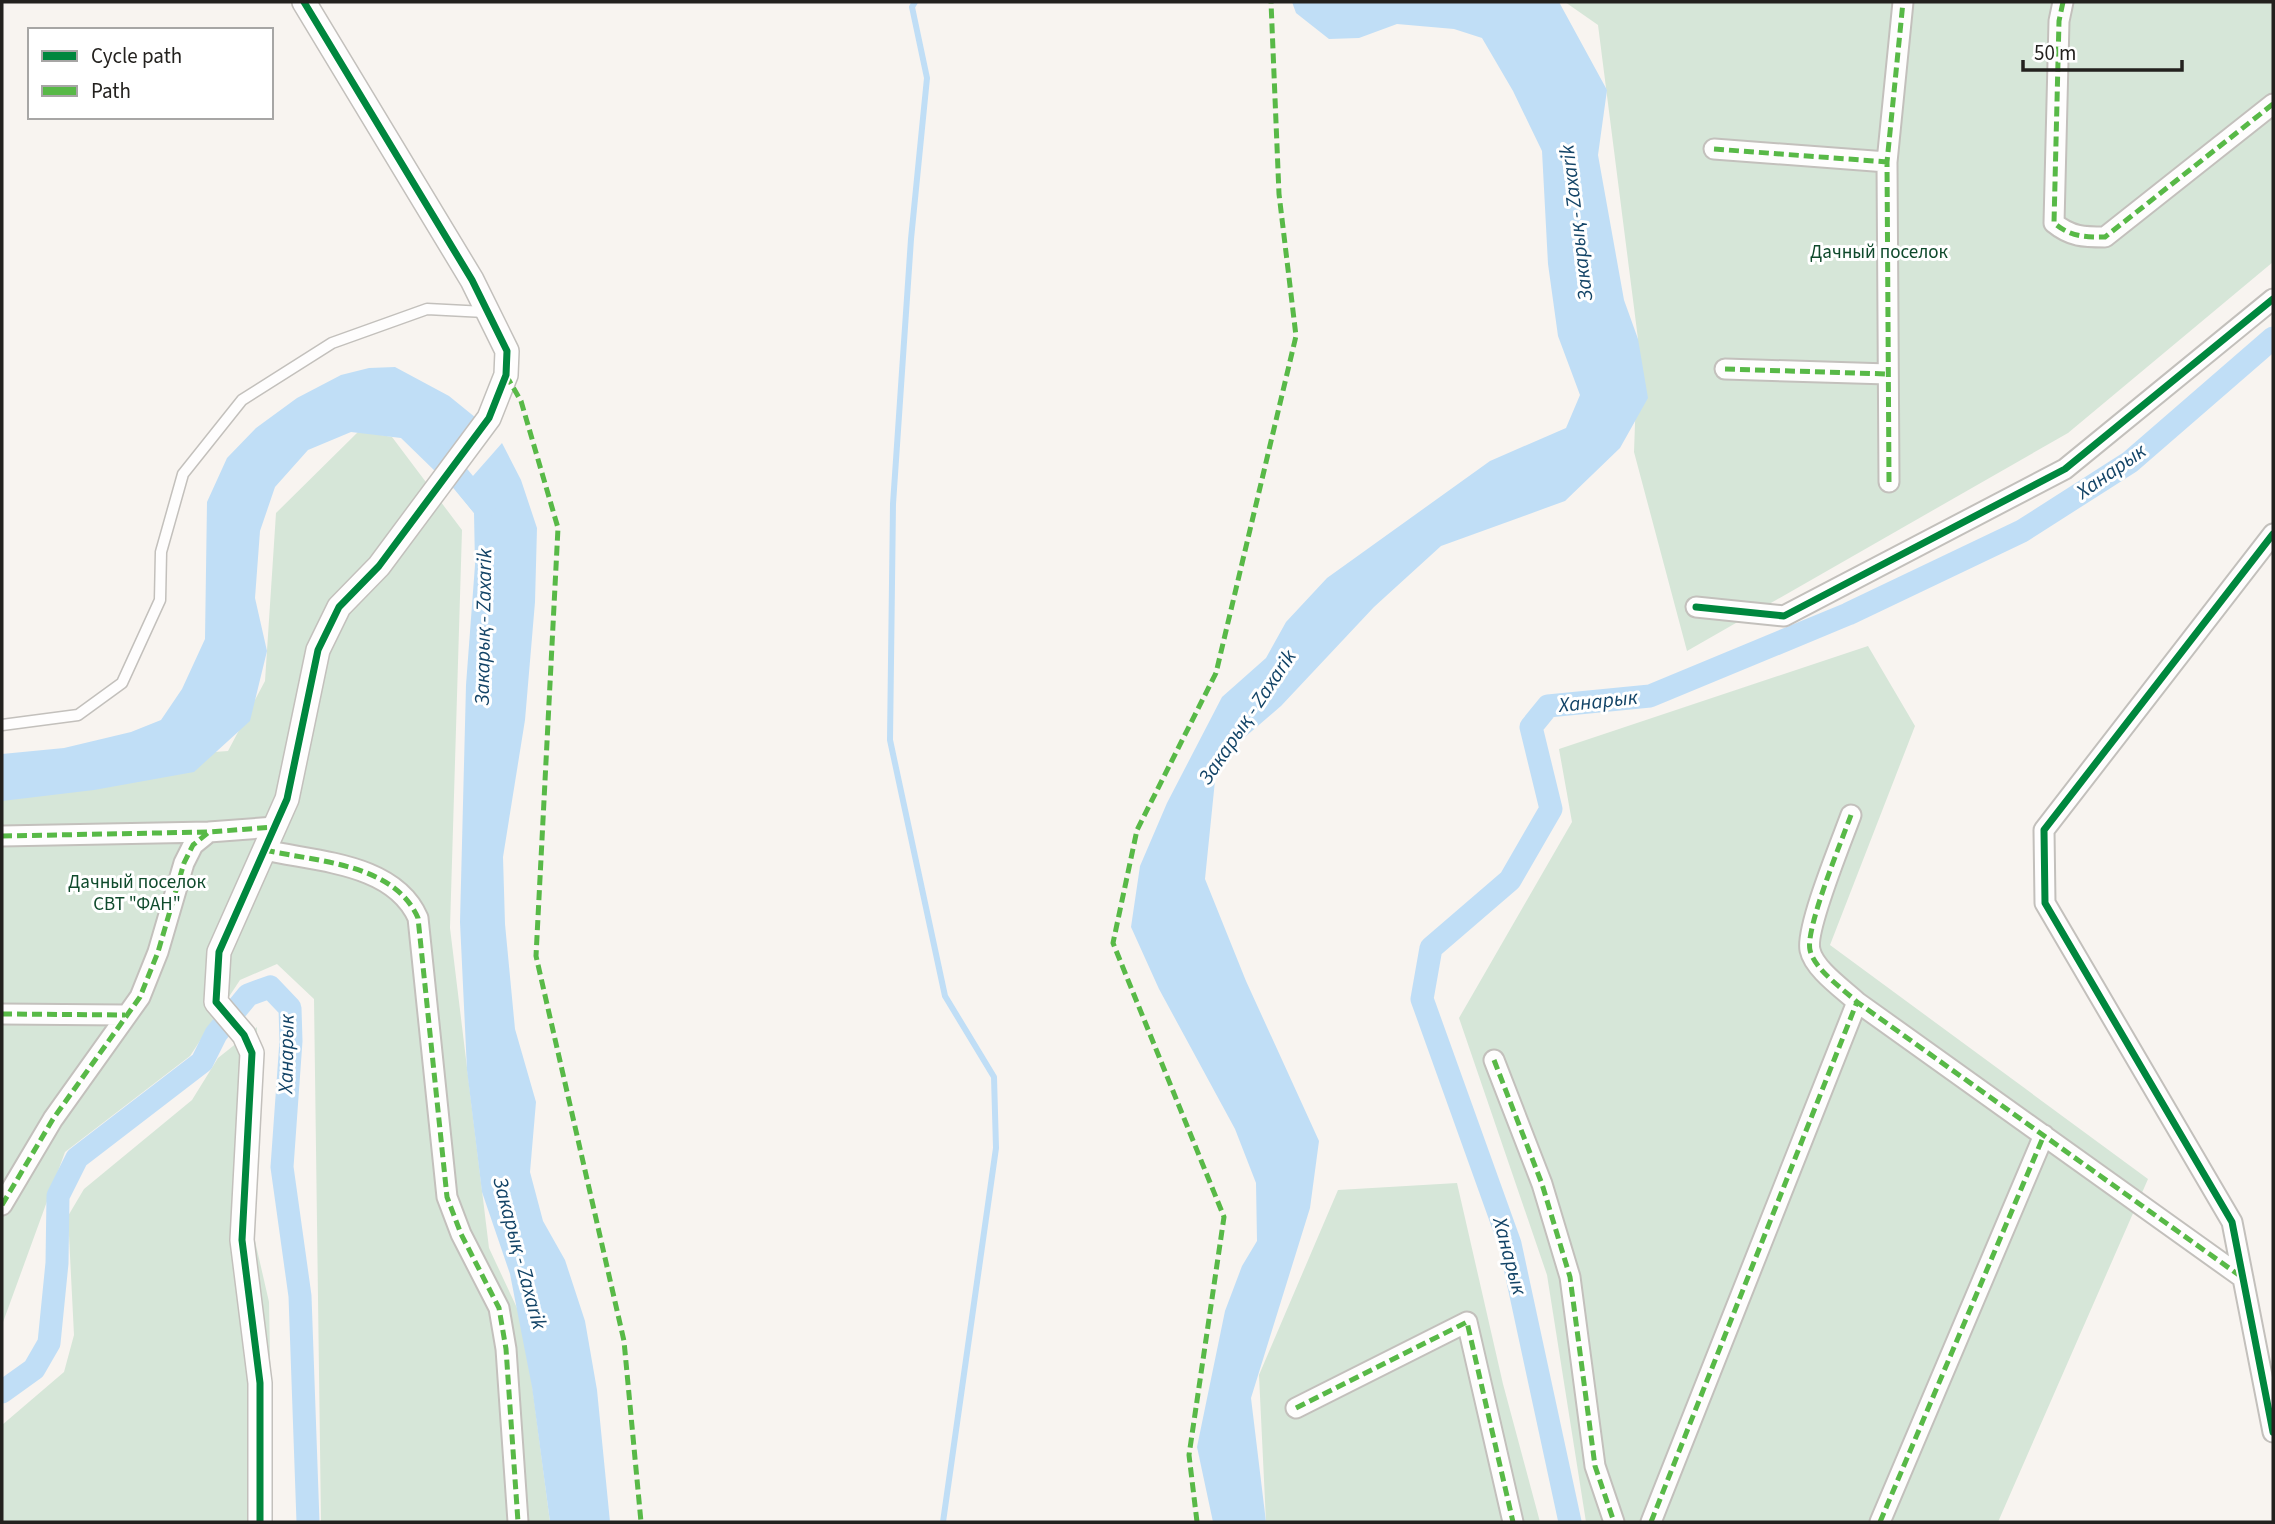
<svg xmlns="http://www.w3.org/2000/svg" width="2275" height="1524" viewBox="0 0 2275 1524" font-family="'Source Sans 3',sans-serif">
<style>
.green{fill:#d6e6d8}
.water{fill:#c0def6}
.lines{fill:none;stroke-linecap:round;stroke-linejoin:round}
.stream{stroke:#c0def6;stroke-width:6}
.canal{stroke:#c0def6;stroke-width:23}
.service-casing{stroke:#c3c0bc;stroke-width:13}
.minor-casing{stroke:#c3c0bc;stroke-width:23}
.tertiary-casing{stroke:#c3c0bc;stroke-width:26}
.service{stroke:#fefdfd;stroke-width:10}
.minor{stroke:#fefdfd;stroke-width:19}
.tertiary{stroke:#fefdfd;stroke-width:23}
.quiet{stroke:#58b947;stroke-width:5;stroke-dasharray:10 5;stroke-linecap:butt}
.cycleway-casing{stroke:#fff;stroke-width:11}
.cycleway{stroke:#00873e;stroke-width:7}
.labels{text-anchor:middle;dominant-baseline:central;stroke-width:6;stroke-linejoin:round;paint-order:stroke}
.park-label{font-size:19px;fill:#0f4a2c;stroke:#fff}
.water-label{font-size:21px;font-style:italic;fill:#134467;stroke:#fff}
</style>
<rect width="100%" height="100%" fill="#f8f4f0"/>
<path class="green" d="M1565,2H2273V262L2068,433L1687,651L1634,452L1638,339L1598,25Z
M359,431L392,437L462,530L450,928L489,1248L524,1323L550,1522H321L314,999L277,964L240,980L190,1056L65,1152L2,1325V767L228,751L265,681L276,513Z
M1868,646L1915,726L1830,945L2148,1179L1998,1522H1586L1547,1275L1459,1018L1572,822L1559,749Z
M257,1027L253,1232L269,1302L273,1522H2V1425L64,1372L74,1335L68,1216L84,1189L192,1100L218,1058Z
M1457,1183L1503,1384L1540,1522H1266L1259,1375L1338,1190Z"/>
<path class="water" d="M1292,2H1559L1607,90L1598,155L1624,300L1638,339L1648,398L1620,448L1565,501L1441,546L1374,607L1281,706L1217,761L1205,879L1246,981L1319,1141L1310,1208L1251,1398L1266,1522H1213L1197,1447L1225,1311L1242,1266L1257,1241L1256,1183L1235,1129L1159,989L1131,927L1140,866L1167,803L1222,697L1266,658L1286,622L1327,578L1490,461L1566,428L1580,395L1558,336L1548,264L1542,151L1513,91L1482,38L1454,29L1397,24L1359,38L1329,39L1296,13Z
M395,367L449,396L481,422L438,474L401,438L351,432L308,450L275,487L260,531L255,598L267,651L250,721L194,772L94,790L2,801V754L64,748L131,732L161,720L182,689L205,639L207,502L227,458L256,428L297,398L341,375L369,368Z
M502,443L521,480L537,528L535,602L525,720L503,857L505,924L515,1029L536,1102L530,1172L543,1221L565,1260L585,1321L597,1390L610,1522H550L532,1387L510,1274L482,1192L467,1070L460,922L466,685L475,565L474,513L458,493Z"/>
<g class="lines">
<path class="stream" d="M915,2L912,7L927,78L911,239L893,504L890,740L945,996L994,1077L996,1148L943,1522"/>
<path class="canal" d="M439,453L484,507
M2,1392L34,1369L49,1343L57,1263L58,1196L77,1158L202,1062L216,1034L248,995L270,987L290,1008L291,1041L282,1167L300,1296L308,1522
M1570,1522L1510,1244L1422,999L1431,948L1510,880L1551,809L1531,727L1548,706L1650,696L1848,614L2022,531L2130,462L2273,338"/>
<g class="service-casing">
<path id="service" d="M2,725L78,715L122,683L160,600L161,552L183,474L242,400L332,343L427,309L485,312"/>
</g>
<g class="minor-casing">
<path id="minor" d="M2063,2L2059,21L2054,223C2071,237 2084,237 2105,237L2273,104
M1714,149L1887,162
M1725,369L1888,374
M1889,482L1887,162L1903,2
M2273,534L2044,830L2045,903L2232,1222L2273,1432
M1696,607L1784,616L2065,469L2273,299
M1851,815C1842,840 1805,929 1810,950C1814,969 1843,989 1857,1002L2243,1278
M2,836L209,832
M265,850C317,862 394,863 418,918L447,1197L461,1234L499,1308L506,1349L518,1522
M2,1014L125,1015
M1494,1060L1542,1184L1570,1277L1595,1466L1614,1522
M2,1205L53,1119L140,997L158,952L184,863L193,845L209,832L275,827
M1296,1408L1467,1322L1513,1522
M1651,1522L1857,1002
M1880,1522L2044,1135"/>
</g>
<g class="tertiary-casing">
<path id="tertiary" d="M260,1522V1383L242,1240L252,1053L244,1035L216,1002L219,952L287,799L318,650L339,607L379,566L489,418L506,375L507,351L472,280L304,2"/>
</g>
<use href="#service" class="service"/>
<use href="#minor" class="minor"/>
<use href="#tertiary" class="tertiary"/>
<path class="quiet" d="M2063,2L2059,21L2054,223C2071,237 2084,237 2105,237L2273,104
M1714,149L1887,162
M1725,369L1888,374
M506,375L521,401L558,528L536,956L624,1341L641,1522
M1889,482L1887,162L1903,2
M1851,815C1842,840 1805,929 1810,950C1814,969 1843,989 1857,1002L2243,1278
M2,836L209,832
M265,850C317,862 394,863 418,918L447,1197L461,1234L499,1308L506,1349L518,1522
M2,1014L125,1015
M1494,1060L1542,1184L1570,1277L1595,1466L1614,1522
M2,1205L53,1119L140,997L158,952L184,863L193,845L209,832L275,827
M1296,1408L1467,1322L1513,1522
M1197,1522L1189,1455L1224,1217L1113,943L1137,830L1216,673L1296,336L1279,194L1271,2
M1651,1522L1857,1002
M1880,1522L2044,1135"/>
<g class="cycleway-casing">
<path id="cycleway" d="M2273,534L2044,830L2045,903L2232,1222L2273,1432
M1696,607L1784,616L2065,469L2273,299
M260,1522V1383L242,1240L252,1053L244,1035L216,1002L219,952L287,799L318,650L339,607L379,566L489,418L506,375L507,351L472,280L304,2"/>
</g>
<use href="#cycleway" class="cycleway"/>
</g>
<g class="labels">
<g class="park-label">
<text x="1879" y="252">Дачный поселок</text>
<text x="137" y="882">Дачный поселок<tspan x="137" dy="22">СВТ "ФАН"</tspan></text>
</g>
<g class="water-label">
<text transform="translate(1576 223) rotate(-97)">Закарық - Zaxarik</text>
<text transform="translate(2111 471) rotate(-35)">Ханарык</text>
<text transform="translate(483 627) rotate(-89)">Закарық - Zaxarik</text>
<text transform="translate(1598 701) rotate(-6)">Ханарык</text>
<text transform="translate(1247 717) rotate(-56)">Закарық - Zaxarik</text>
<text transform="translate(286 1054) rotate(-89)">Ханарык</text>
<text transform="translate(520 1253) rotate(75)">Закарық - Zaxarik</text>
<text transform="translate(1510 1256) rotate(75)">Ханарык</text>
</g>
</g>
<rect width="2275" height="1524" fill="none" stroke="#23211e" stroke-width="7"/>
<rect x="28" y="28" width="245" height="91" fill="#ffffff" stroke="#a7a6a5" stroke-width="2"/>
<rect x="42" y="51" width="35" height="10" fill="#00873e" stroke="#a7a6a5" stroke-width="2"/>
<text x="91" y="63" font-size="21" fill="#23211e">Cycle path</text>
<rect x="42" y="86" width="35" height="10" fill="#58b947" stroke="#a7a6a5" stroke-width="2"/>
<text x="91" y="98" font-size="21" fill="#23211e">Path</text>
<path d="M2023 60v10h159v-10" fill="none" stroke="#23211e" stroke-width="3.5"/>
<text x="2034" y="60" font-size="21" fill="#23211e" stroke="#ffffff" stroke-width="5" paint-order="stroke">50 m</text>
</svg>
